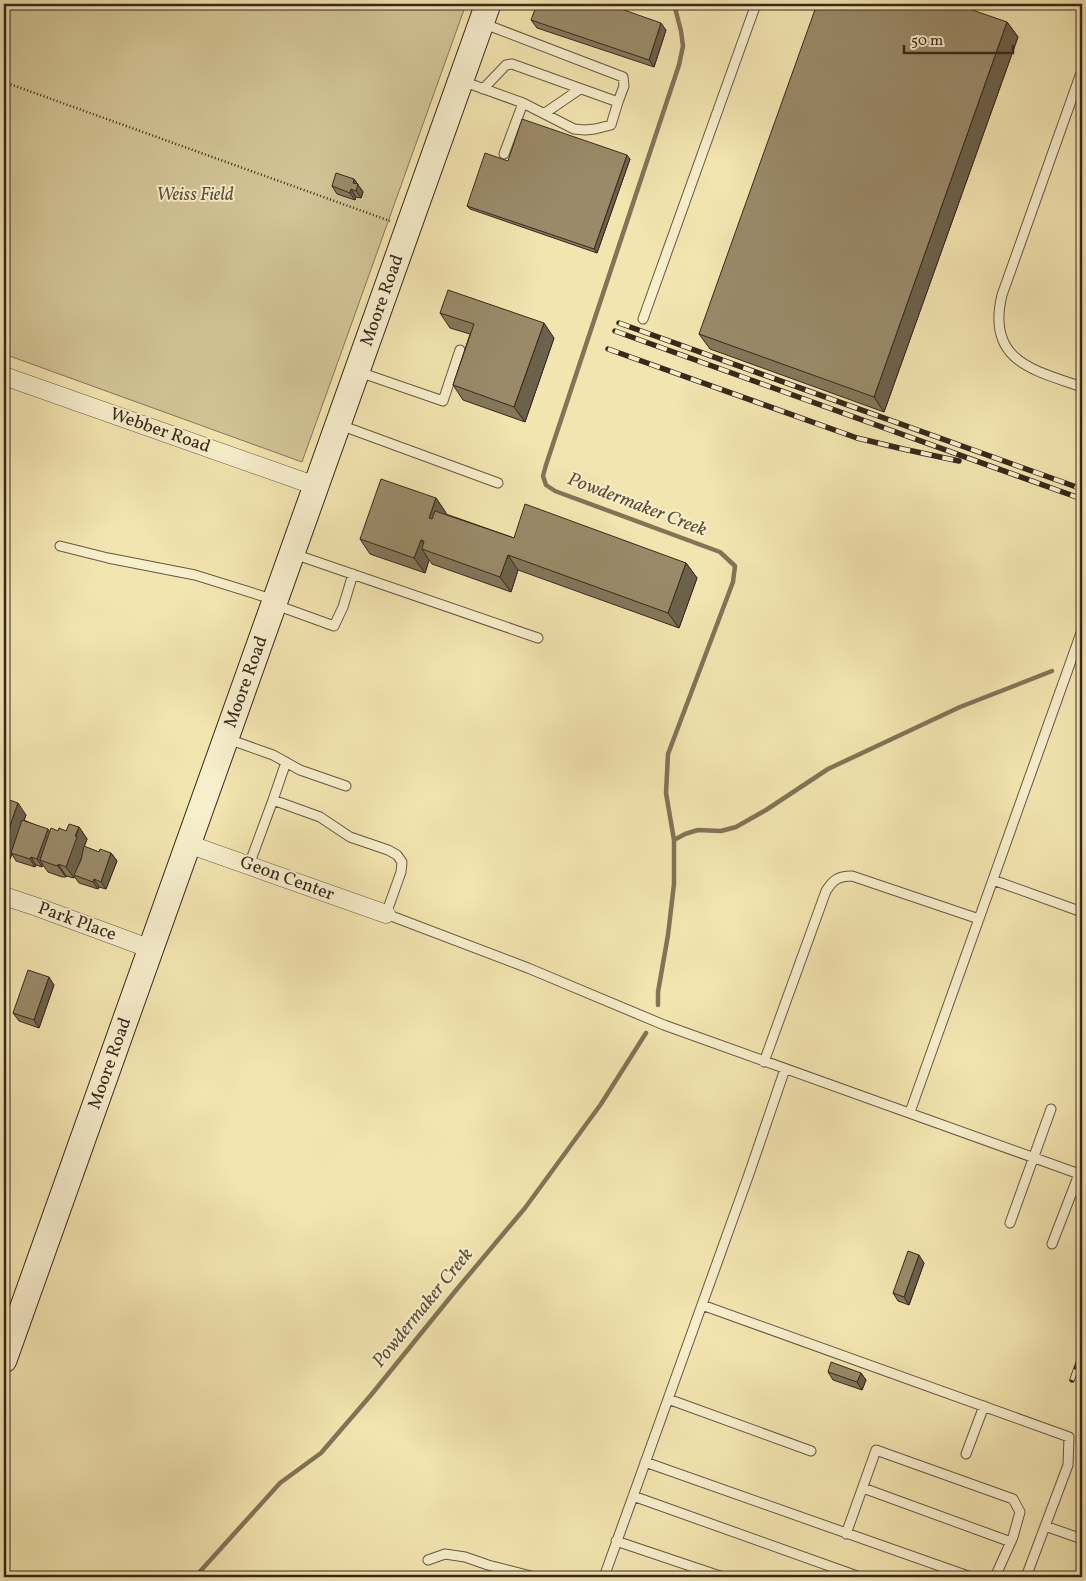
<svg xmlns="http://www.w3.org/2000/svg" width="1086" height="1581" viewBox="0 0 1086 1581" font-family="Vollkorn,serif">
<style>
.green{fill:#d3c597;stroke:#86765a}
.lines{fill:none;stroke-linecap:round;stroke-linejoin:round}
.stream{stroke:#837357;stroke-width:4.5}
.lane-casing{stroke:#685741;stroke-width:11}
.street-casing{stroke:#685741;stroke-width:19}
.secondary-casing{stroke:#39281c;stroke-width:27}
.path{stroke:#39281c;stroke-width:2.5;stroke-dasharray:1 2.5;stroke-linecap:butt}
.lane{stroke:#f7eecc;stroke-width:9}
.street{stroke:#f7eecc;stroke-width:18}
.secondary{stroke:#f7eecc;stroke-width:25}
.rail-casing{stroke:#39281c;stroke-width:5.5}
.rail{stroke:#f7eecc;stroke-width:4;stroke-dasharray:11;stroke-linecap:butt}
.wall{fill:#84775a;stroke:#39281c}
.shaded-wall{fill:#6c614a;stroke:#39281c}
.building{fill:#9a8a69;stroke:#39281c}
.labels{text-anchor:middle;dominant-baseline:central;stroke-width:4;stroke-linejoin:round;paint-order:stroke}
.park-label{font-size:18px;font-style:italic;fill:#604f3b;stroke:#f7eecc}
.street-label{font-size:18px;fill:#39281c;stroke:#f7eecc}
.water-label{font-size:19px;font-style:italic;fill:#5e4e39;stroke:#f7eecc}
</style>
<rect width="100%" height="100%" fill="#f3e5b0"/>
<filter id="stains"><feTurbulence type="fractalNoise" baseFrequency=".004" numOctaves="4"/><feColorMatrix values="0 0 0 0 .2 0 0 0 0 .09 0 0 0 0 .02 0 0 0 .5 -.17"/></filter>
<radialGradient id="worn" r=".72"><stop offset=".6" stop-color="#630" stop-opacity="0"/><stop offset="1" stop-color="#630" stop-opacity=".3"/></radialGradient>
<path class="green" d="M4,4H466L302,462L4,354Z"/>
<g class="lines">
<path class="stream" d="M674,840L685,834L698,830L721,831L736,827L766,810L828,769L960,707L1052,671
M658,1005V992L668,935L674,884V840L666,793L668,754L733,582L735,566L720,552L555,491L546,485L543,476L546,465L679,65L683,46L681,31L674,4
M195,1577L280,1483L321,1453L371,1395L457,1289L525,1208L601,1104L646,1033"/>
<g class="lane-casing">
<path id="lane" d="M482,23L623,77L624,86L618,102
M1082,70L1002,295C986,361 1033,370 1082,387
M462,81L523,103L574,129L585,130L595,129L611,125L618,102L512,64L506,65L483,89
M545,113L580,89
M504,154L523,103
M643,319L756,4
M359,372L443,401L460,350
M340,425L498,483
M60,546L108,558L195,575L275,600
M294,554L538,638
M276,605L334,626L343,607L353,574
M228,739L273,755L300,770L346,786
M273,800L286,762
M249,865L273,800L320,817L350,837L388,850L397,855L402,862L401,872L386,914L528,968L664,1025L1082,1175
M993,880L1082,912
M764,1062L826,891C833,880 838,876 852,876L979,919
M910,1112L1082,630
M1010,1223L1051,1109
M1052,1244L1079,1174
M702,1305L1069,1437L1068,1465L1026,1577
M668,1399L811,1451
M966,1454L984,1406
M645,1462L971,1577
M863,1488L1011,1542
M633,1496L860,1577
M1045,1526L1082,1539
M846,1534L876,1450L1013,1499L1020,1512L1013,1537L995,1577
M616,1541L723,1577
M428,1560L445,1554L465,1557L488,1565L535,1577
M604,1577L749,1174L785,1069"/>
</g>
<g class="street-casing">
<path id="street" d="M4,376L316,486
M188,844L386,914
M4,896L40,908L151,949"/>
</g>
<g class="secondary-casing">
<g id="secondary">
<path id="s1" d="M4,1360L488,4"/>
</g>
</g>
<path class="path" d="M4,82L390,221"/>
<use href="#lane" class="lane"/>
<use href="#street" class="street"/>
<use href="#secondary" class="secondary"/>
<g class="rail-casing">
<path id="rail" d="M619,323L1082,489
M615,331L1082,499
M608,349L857,438L903,449L959,461
M1072,1380L1082,1352"/>
</g>
<use href="#rail" class="rail"/>
</g>
<path class="wall" d="M615,7L666,30L654,67L537,28L531,20Z
M1007,22L1018,37L884,412L710,349L699,334Z
M630,159L597,253L470,209L467,206L508,161Z
M354,179L363,192L361,198L356,197L355,200L337,194L332,186Z
M440,313L554,338L525,422L463,400L453,385L470,334L450,328Z
M436,498L446,513V514L514,538L686,563L697,578L679,628L518,570L511,592L432,564L429,560L425,573L370,554L360,539Z
M4,798L26,815L24,820L50,832L66,831L79,827L87,839L84,847L99,852L111,853L117,861L106,889L99,887L98,889L79,883L74,876V878L66,876V877H62L48,872L43,865L42,867L36,865L35,867L16,861L12,854L10,859L4,856Z
M54,985L39,1028L19,1021L13,1013Z
M924,1263L909,1305L898,1301L893,1293Z
M828,1372L861,1373L866,1380L862,1390L833,1380Z"/>
<path class="shaded-wall" d="M607,4H616L613,12Z
M1007,22L1018,37L884,412L874,397Z
M661,23L666,30L654,67L649,60Z
M627,155L630,159L597,253L594,249Z
M354,179L363,192L361,198L356,191L353,183Z
M351,189L356,197L355,200L350,193Z
M544,323L554,338L525,422L514,407Z
M436,498L446,513L439,533L429,518Z
M421,540L429,551L422,549L429,560L425,573L414,558Z
M508,555L518,570L511,592L500,577Z
M686,563L697,578L679,628L668,613Z
M18,803L26,815L12,853H11L12,854L10,859L4,850V843Z
M79,827L87,839L84,847L85,848L74,878L66,867Z
M48,829L53,836L40,860L43,865L42,867L37,859Z
M111,853L117,861L106,889L101,882Z
M31,857L36,865L35,867L30,859Z
M58,864L66,876V877L58,866Z
M94,879L99,887L98,889L93,882Z
M49,977L54,985L39,1028L34,1020Z
M919,1255L924,1263L909,1305L904,1297Z
M861,1373L866,1380L862,1390L857,1382Z"/>
<path class="building" d="M537,4H608H607L661,23L649,60L531,20Z
M817,4H955L1007,22L874,397L699,334Z
M522,119L627,155L594,249L467,206L485,153L508,161Z
M336,173L354,179L353,183L358,184L356,191L351,189L350,193L332,186Z
M448,290L544,323L514,407L453,385L474,324L440,313Z
M381,479L436,498L429,518L432,519L435,511L514,538L525,504L686,563L668,613L508,555L500,577L422,549L424,541L421,540L414,558L360,539Z
M4,798L18,803L4,843Z
M22,820L48,829L37,859L31,857L30,859L11,853Z
M69,824L79,827L75,836L77,837L66,867L58,864V866L54,865L40,860L51,828L58,831L59,828L66,831Z
M84,846L99,852L100,849L111,853L101,882L94,879L93,882L74,875L81,860Z
M28,970L49,977L34,1020L13,1013Z
M908,1251L919,1255L904,1297L893,1293Z
M831,1362L861,1373L857,1382L828,1372Z"/>
<g class="labels">
<g class="park-label">
<text x="195" y="195">Weiss Field</text>
</g>
<g class="street-label">
<text stroke="none"><textPath href="#s1" startOffset="1125">Moore Road</textPath></text>
<text transform="translate(160 431) rotate(19)">Webber Road</text>
<text stroke="none"><textPath href="#s1" startOffset="720">Moore Road</textPath></text>
<text transform="translate(287 879) rotate(20)">Geon Center</text>
<text transform="translate(77 922) rotate(20)">Park Place</text>
<text stroke="none"><textPath href="#s1" startOffset="315">Moore Road</textPath></text>
</g>
<g class="water-label">
<text transform="translate(637 505) rotate(21)">Powdermaker Creek</text>
<text transform="translate(423 1308) rotate(-51)">Powdermaker Creek</text>
</g>
</g>
<rect width="1086" height="1581" fill="none" stroke="#f3e5b0" stroke-width="20"/>
<rect x="5" y="5" width="1076" height="1571" fill="none" stroke="#39281c" stroke-width="2.5"/>
<rect x="10" y="10" width="1066" height="1561" fill="none" stroke="#39281c"/>
<path d="M904 45v8h109v-8" fill="none" stroke="#39281c" stroke-width="2.5"/>
<text x="911" y="45" font-size="15" fill="#39281c" stroke="#f7eecc" stroke-width="4" paint-order="stroke">50 m</text>
<rect width="100%" height="100%" filter="url(#stains)"/>
<rect width="100%" height="100%" fill="url(#worn)"/>
</svg>
